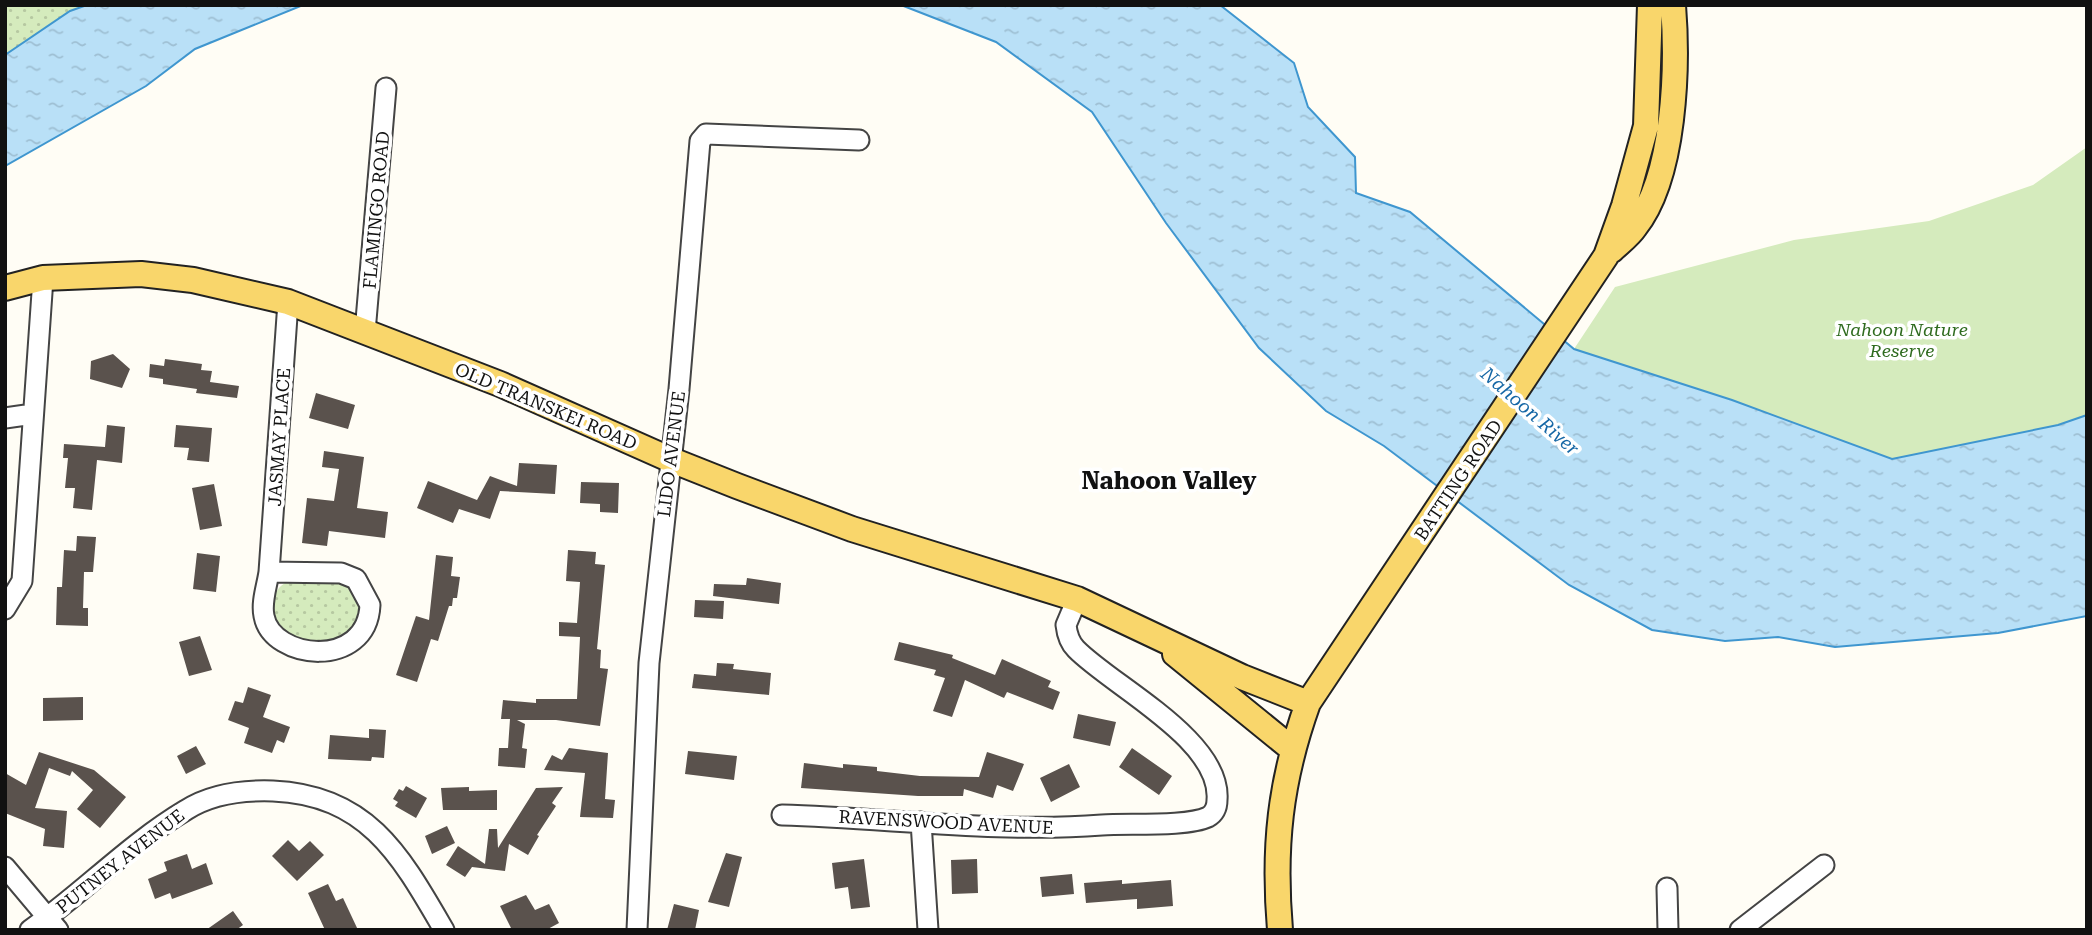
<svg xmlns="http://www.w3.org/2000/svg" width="2092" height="935" viewBox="0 0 2092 935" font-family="'Roboto Serif',serif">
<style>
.grass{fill:url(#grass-dots)}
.park{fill:#d5ebbd}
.water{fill:url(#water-ripples);stroke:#3f96cf;stroke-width:2}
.building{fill:#5a524d}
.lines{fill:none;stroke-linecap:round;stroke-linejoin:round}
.minor-casing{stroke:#444;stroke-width:23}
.major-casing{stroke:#222;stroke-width:28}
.minor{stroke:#fff;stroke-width:19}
.major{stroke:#f9d66b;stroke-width:24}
.labels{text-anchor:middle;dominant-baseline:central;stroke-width:7;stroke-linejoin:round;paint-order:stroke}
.street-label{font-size:18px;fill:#111;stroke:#fff}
.park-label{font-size:18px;font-style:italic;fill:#2f6b1f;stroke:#fff}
.water-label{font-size:19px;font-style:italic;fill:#1768a6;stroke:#fff}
.district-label{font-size:24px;font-weight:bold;fill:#111;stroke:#fff}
</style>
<defs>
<pattern id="grass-dots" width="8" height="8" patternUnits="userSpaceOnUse" patternTransform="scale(1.75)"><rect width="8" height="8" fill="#d5ebbd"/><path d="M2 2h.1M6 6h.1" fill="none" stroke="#b6c8a1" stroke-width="1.8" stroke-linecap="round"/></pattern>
<pattern id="water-ripples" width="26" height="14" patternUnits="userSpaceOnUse" patternTransform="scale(1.75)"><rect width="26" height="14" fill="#b9e0f7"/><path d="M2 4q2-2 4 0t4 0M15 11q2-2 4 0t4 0" fill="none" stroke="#9ebfd3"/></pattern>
</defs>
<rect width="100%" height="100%" fill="#fffdf5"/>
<path class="grass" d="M5,5H87L70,11L5,55Z
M298,577L341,582L355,590L361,612L353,632C335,639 313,647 294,639C276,632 266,604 279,588C284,582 292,580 298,577Z"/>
<path class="park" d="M2087,147V415L2058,425L1892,459L1732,400L1574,349L1615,287L1794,240L1929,221L2033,185Z"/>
<path class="water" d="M87,5H303L195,49L146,86L5,166V55L70,11Z
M901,5H1220L1294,63L1308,107L1355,157L1356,193L1410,212L1574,349L1732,400L1892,459L2058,425L2087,415V616L1998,633L1835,647L1778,637L1725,641L1652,630L1569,585L1384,446L1326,411L1259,348L1166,223L1092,112L996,42Z"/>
<path class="building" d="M113,354L130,369L122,388L90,379L91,361Z
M165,359L202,364L201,370L212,371L210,382L239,386L237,398L196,393L197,389L163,384V379L149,377L150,364L164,366Z
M316,393L355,405L348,429L309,418Z
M107,425L125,427L122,463L97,460L92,510L73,508L75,488H65L68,458H63L64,444L105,447Z
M176,425L212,428L209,462L187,460L189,448L174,447Z
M324,451L364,457L357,508L388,512L385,538L329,531L327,546L302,543L307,498L334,501L339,469L322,467Z
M519,463L557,465L555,494L500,491L490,519L459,509L453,523L417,508L428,481L477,500L490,476L517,486Z
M581,482L619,483L618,513L600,512V504L580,503Z
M214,484L222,526L200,530L192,488Z
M77,536L96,537L93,572H84L83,608H88V626L56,625L57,587H62L64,550L76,551Z
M568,550L596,552L595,564L605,565L597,649L601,650L600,668L608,669L600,726L556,720H517L525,724L522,748L527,749L525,768L498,766L499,748H508L510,719H501L503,700L536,703V699H577L580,637L559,636V622L577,623L580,582L566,581Z
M197,553L220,556L216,592L193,589Z
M436,555L453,557L451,576L460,577L457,598H453L452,606H449L438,641L431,639L417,682L396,675L416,616L429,620Z
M747,578L781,583L779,604L713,596L714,584L746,585Z
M695,600L724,601L723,619L694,617Z
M200,636L212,670L189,676L179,642Z
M899,642L953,655L952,658L995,675L1002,659L1051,681L1048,687L1060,692L1053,710L1007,692L1004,698L965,680L952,717L933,711L945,678L934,675L936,670L894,660Z
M717,663L734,664L733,669L771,673L769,695L692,688L694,674L716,676Z
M248,687L271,695L263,717L290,727L284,743L277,740L272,753L244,743L249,728L228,720L235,701L243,703Z
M83,697V720L43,721V698Z
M1078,714L1116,722L1110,746L1073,738Z
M369,729L386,730L384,758L372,757L371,761L328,759L330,735L369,738Z
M196,746L206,764L186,774L177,756Z
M569,748L608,753L605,799L615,800L613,818L580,817L585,773L544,770L552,755L562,760Z
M1132,748L1172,776L1159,795L1119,767Z
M688,751L737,756L734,780L685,774Z
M39,752L94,770L126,797L100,828L77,809L93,790L72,771L70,776L49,768L35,808L67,811L64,848L43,846L45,829L5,813V773L26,785Z
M987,752L1024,764L1013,791L997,785L993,798L964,789L963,796H918L801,788L804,763L843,768V764L877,767V771L920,776L979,777Z
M1069,764L1080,787L1051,802L1040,778Z
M406,786L427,798L416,818L395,806L398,802L393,799L399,789L403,791Z
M469,787V791L497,790V810H443L441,788Z
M563,787L552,803L556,806L537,835L539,836L528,855L509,844L505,871L472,867L465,877L446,865L458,846L485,864L489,829H497L498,848L536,788Z
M447,826L455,843L432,854L425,836Z
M288,840L299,851L310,841L324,855L297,881L272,856Z
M726,853L742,857L729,907L708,902Z
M187,854L192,869L206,863L213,884L172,899L170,893L155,899L148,879L167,871L164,862Z
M864,859L870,907L851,909L848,887L835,889L832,863Z
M977,859L978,893L952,894L951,860Z
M1072,874L1074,894L1042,897L1040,877Z
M1122,880V884L1171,880L1173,906L1137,909V899L1086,903L1084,883Z
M328,884L336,901L343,898L358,930H325L308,893Z
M526,895L535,910L549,904L559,923L546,930H512L500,906Z
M674,904L699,910L695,930H667Z
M233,911L243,925L236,930H206Z"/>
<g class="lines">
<g class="minor-casing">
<path id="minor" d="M365,332L386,88
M5,418L33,414
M269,572L341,573L356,579L370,605C367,670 272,660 264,616C261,602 267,586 269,572L288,302
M5,609L22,581L43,278
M782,815C889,818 996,833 1102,825C1127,823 1187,827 1208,817C1215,813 1217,807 1217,800C1222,740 1112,686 1076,649C1070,643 1067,634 1066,625L1077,599
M921,822L928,930
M5,867L58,930
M1667,888L1668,930
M30,930C84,892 129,844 186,810C211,794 244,790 273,791C368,795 401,856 444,930
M637,930L649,663L679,389L700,141L706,134L859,140
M1740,930L1824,865"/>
</g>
<g class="major-casing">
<path id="major" d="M1612,250C1619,243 1629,236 1635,227C1675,177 1678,67 1673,5
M5,288L43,278L141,274L193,280L288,302L500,384L669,459L737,486L852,529L1077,599L1242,677L1308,703
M1175,654L1292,749
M1280,930C1273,847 1280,781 1308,703L1606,256L1624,206L1646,126L1650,5"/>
</g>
<use href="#minor" class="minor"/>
<use href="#major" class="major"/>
</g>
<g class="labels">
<g class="street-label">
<text transform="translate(376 210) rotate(-85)">FLAMINGO ROAD</text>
<text transform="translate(546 406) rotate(23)">OLD TRANSKEI ROAD</text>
<text transform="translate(279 437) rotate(-86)">JASMAY PLACE</text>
<text transform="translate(671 454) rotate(-83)">LIDO AVENUE</text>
<text transform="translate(1458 480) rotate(-56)">BATTING ROAD</text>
<text transform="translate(946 822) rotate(3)">RAVENSWOOD AVENUE</text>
<text transform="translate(120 861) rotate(-38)">PUTNEY AVENUE</text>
</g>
<g class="park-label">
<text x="1902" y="329">Nahoon Nature<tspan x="1902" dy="21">Reserve</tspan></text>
</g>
<g class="water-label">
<text transform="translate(1530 411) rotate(41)">Nahoon River</text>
</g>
<g class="district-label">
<text x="1169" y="481">Nahoon Valley</text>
</g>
</g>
<rect width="2092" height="935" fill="none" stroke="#111111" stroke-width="14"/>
</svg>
